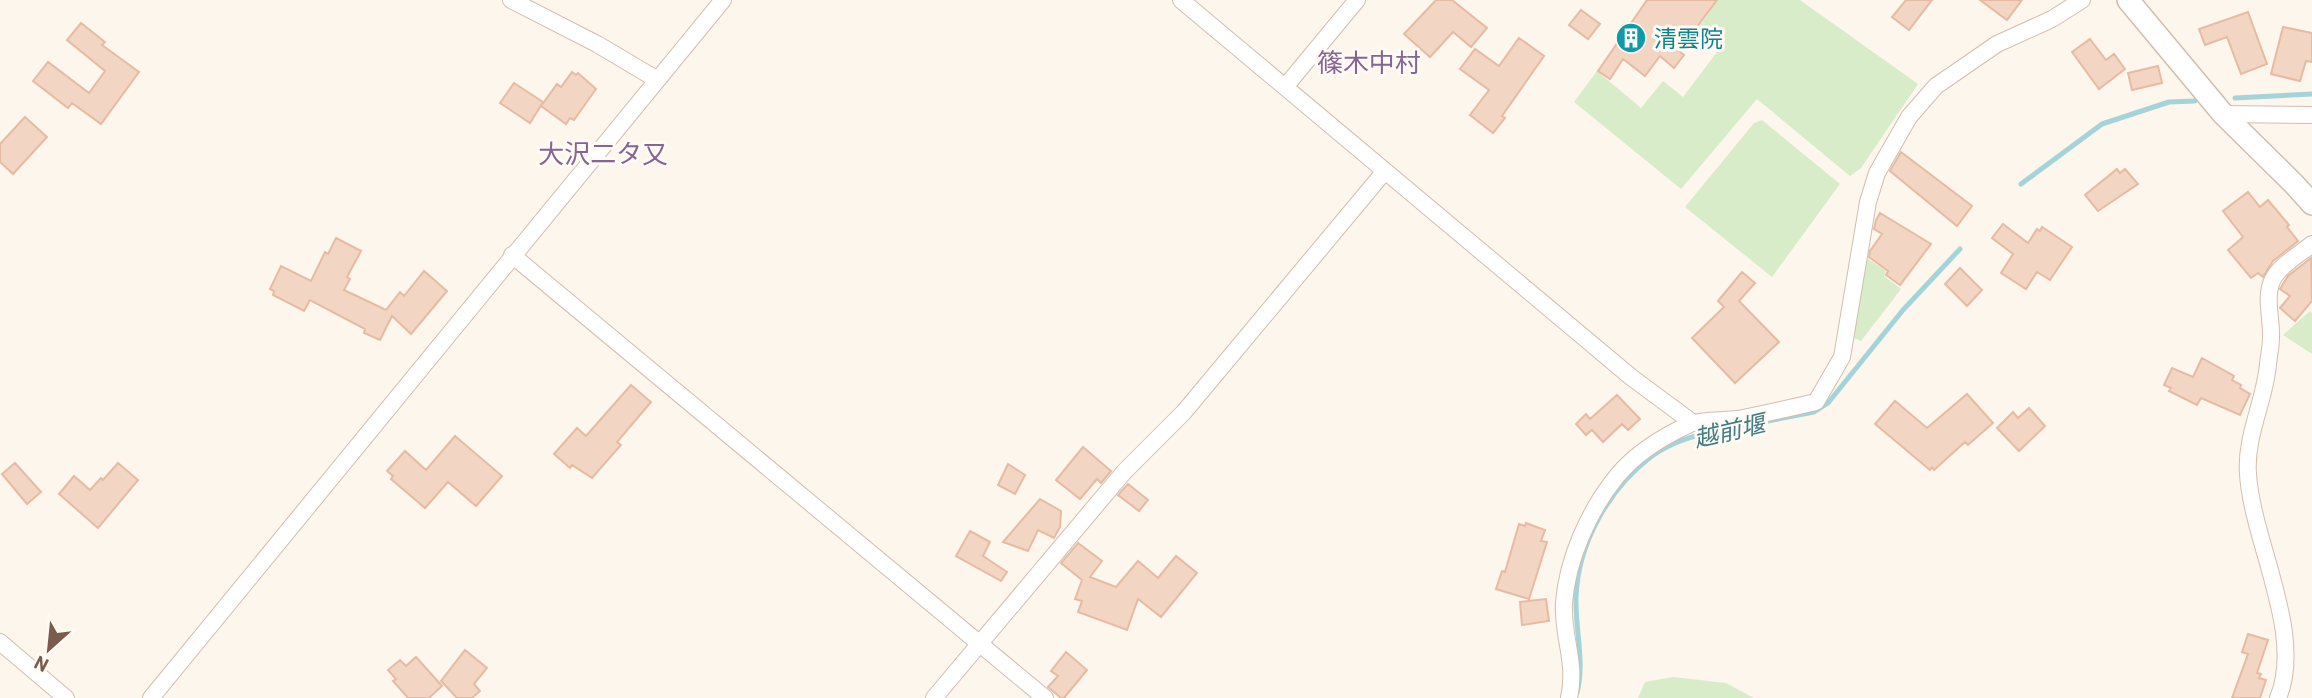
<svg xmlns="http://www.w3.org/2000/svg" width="2312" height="698" viewBox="0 0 2312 698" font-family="Barlow,'Noto Sans JP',sans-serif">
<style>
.green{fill:#d8ecc9}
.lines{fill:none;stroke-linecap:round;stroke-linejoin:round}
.stream{stroke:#a5d3da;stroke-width:5}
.building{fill:#f3d5c3;stroke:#e6bba3;stroke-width:2}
.minor-casing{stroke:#d1beb0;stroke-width:18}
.tertiary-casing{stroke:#d1beb0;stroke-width:24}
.minor{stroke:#fff;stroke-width:16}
.tertiary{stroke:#fff;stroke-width:21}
.labels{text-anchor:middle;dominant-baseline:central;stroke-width:6;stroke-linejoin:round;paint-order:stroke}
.culture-label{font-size:23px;fill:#0d838f;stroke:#fffaf3;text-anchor:start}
.water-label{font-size:24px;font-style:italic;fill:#437c86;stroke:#fffaf3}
.quarter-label{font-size:26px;fill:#846695;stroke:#fffaf3}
</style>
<rect width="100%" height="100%" fill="#fdf6ec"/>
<path class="green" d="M1718,0H1800L1918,84L1861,168L1850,176L1757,99L1681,189L1574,102L1597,71L1641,108L1663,81L1683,97L1717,52L1694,34Z
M1762,120L1840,184L1772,277L1685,207L1754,123Z
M1862,255L1886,271L1884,276L1901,289L1861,341L1852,337Z
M2310,311L2312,313V354L2283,335Z
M1673,677L1726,683L1754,698H1638L1645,682Z"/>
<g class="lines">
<path class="stream" d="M2235,98L2312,94
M2021,184L2102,124L2169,102L2195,101
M1768,421L1814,412L1828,403L1903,310L1960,249
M1577,693C1585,662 1575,629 1576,597C1578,543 1609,488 1652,456C1677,438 1710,432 1738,426"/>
</g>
<path class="building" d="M1436,0H1452L1487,28L1471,47L1453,32L1430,57L1404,34Z
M1647,0H1717L1679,51L1684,55L1674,68L1660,56L1645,76L1623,59L1610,79L1598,71Z
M1906,0H1932L1909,30L1892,17Z
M1980,0H2022L2007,20Z
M1581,10L1600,24L1588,39L1569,25Z
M2248,12L2267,64L2241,74L2227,37L2205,45L2199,29Z
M81,23L105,42L102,45L139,72L101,124L72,103L68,108L33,81L48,62L89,93L105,71L67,40Z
M2283,27L2312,33V62L2306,61L2300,81L2271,74Z
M1519,38L1544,56L1502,116L1505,118L1493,133L1470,115L1489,90L1460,69L1475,49L1499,66Z
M2090,39L2106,60L2114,54L2125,69L2099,89L2072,52Z
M2158,66L2162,83L2132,90L2128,73Z
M572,72L576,75L578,73L596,89L574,120L570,118L566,124L541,106L557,84L561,87Z
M514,83L543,102L530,123L500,103Z
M25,117L47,137L13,174L0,162V144Z
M1901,152L1972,206L1957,226L1890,171Z
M2117,169L2120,173L2125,169L2138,184L2098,211L2085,195Z
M2248,192L2260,207L2268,200L2289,225L2287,227L2298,241L2273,261L2263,277L2258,273L2251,278L2228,250L2243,237L2223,211Z
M1880,213L1931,244L1900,285L1886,275L1888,271L1869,257L1870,251L1882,234L1874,229L1876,220Z
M2003,224L2028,243L2037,229L2040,231L2042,227L2072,247L2050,280L2037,272L2026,289L2001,273L2013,254L1992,238Z
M336,238L361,251L347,277L350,279L344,290L386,310L400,292L404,296L424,271L447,291L411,334L392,316L380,340L364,333L365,329L310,300L304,311L273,295L274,291L270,289L281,266L311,281L325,252L328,254Z
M2311,258L2312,301L2295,321L2280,308L2290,296L2280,289L2288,276Z
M1960,268L1982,290L1967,306L1945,284Z
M1742,272L1755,283L1739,301L1779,342L1735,383L1692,338L1724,307L1718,301Z
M2202,358L2234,376L2232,380L2241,385L2240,388L2250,394L2240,415L2201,398L2197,405L2169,391L2171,388L2164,385L2172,368L2193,377Z
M631,385L651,402L617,442L621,445L592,478L572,465L570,468L554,454L577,428L586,436Z
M1967,394L1993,423L1968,445L1965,442L1934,470L1932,467L1930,470L1875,424L1895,401L1927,428Z
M1617,395L1640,419L1628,430L1622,424L1603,442L1592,430L1586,435L1576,424L1586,414L1590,419Z
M2029,408L2045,426L2019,451L1997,428L2013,412L2018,418Z
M455,436L502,476L476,506L448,482L425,508L391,479L393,476L387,471L405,451L426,470Z
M1083,447L1111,471L1101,483L1097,479L1080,499L1056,480Z
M15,463L41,492L27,504L2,474Z
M118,463L138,480L98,528L59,494L74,476L90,490L101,478L103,480Z
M1008,464L1025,475L1015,494L998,485Z
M1128,484L1148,500L1139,511L1118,495Z
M1040,499L1061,511L1060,527L1054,538L1038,530L1028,551L1003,542Z
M1526,523L1545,530L1541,541L1547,542L1529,599L1496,589L1502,571L1505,572L1519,524L1525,526Z
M970,531L990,542L983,556L1007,572L1001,581L956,556Z
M1078,543L1102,561L1090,577L1116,587L1138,561L1158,578L1176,556L1197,573L1161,617L1138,599L1127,630L1078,612L1082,601L1075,599L1082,580L1061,563Z
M1546,599L1549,621L1522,625L1520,602Z
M2248,634L2268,640L2257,673L2261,674L2259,678L2266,680L2260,698H2232L2248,654L2242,652Z
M465,650L487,668L474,684L480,691L472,698H457L441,681Z
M1066,652L1087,670L1064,698H1061L1048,687L1058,676L1051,671Z
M416,657L442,686L429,698H408L393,681L396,679L388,670L400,660L406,666Z"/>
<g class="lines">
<g class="minor-casing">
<path id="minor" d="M511,0L597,44L656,79
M1181,0L1631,377L1693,423
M1285,87L1357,0
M2223,114L2312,115
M512,255L1045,698
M0,642L66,698
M151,698L723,0
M934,698L1124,472L1184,412L1385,171
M1569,698C1577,662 1562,637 1564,603C1567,560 1589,510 1617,476C1635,454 1664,436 1690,424C1704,419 1723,421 1738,419C1764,414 1790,408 1816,402L1842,357L1868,202L1877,173L1909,117L1936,86L1997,44L2052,19L2082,0
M2278,698C2305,634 2252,541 2248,474C2245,436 2265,401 2268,364C2269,355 2271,346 2271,338C2272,319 2264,296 2273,279C2280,265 2300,254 2312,244"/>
</g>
<g class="tertiary-casing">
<path id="tertiary" d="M2128,0L2223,114L2294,184L2312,204"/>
</g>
<use href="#minor" class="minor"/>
<use href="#tertiary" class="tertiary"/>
</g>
<defs>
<g id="building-disc" transform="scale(1.575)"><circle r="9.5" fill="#0f9aa8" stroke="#fffaf3"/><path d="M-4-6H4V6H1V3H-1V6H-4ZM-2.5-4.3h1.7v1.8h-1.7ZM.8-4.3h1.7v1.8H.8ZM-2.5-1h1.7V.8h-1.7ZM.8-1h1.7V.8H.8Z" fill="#fff"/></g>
</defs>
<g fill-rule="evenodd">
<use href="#building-disc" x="1631" y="38"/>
</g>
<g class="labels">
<g class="culture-label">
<text x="1654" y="38">清雲院</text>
</g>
<g class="water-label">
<text transform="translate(1729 430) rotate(-13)">越前堰</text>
</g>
<g class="quarter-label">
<text x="1369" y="61">篠木中村</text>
<text x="603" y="152">大沢二タ又</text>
</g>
</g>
<g transform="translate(49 649) rotate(207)" stroke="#fffaf3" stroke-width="5" paint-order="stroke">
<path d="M0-5L12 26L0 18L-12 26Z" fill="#7a5c4d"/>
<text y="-10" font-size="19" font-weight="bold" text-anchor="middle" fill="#7a5c4d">N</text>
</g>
</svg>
